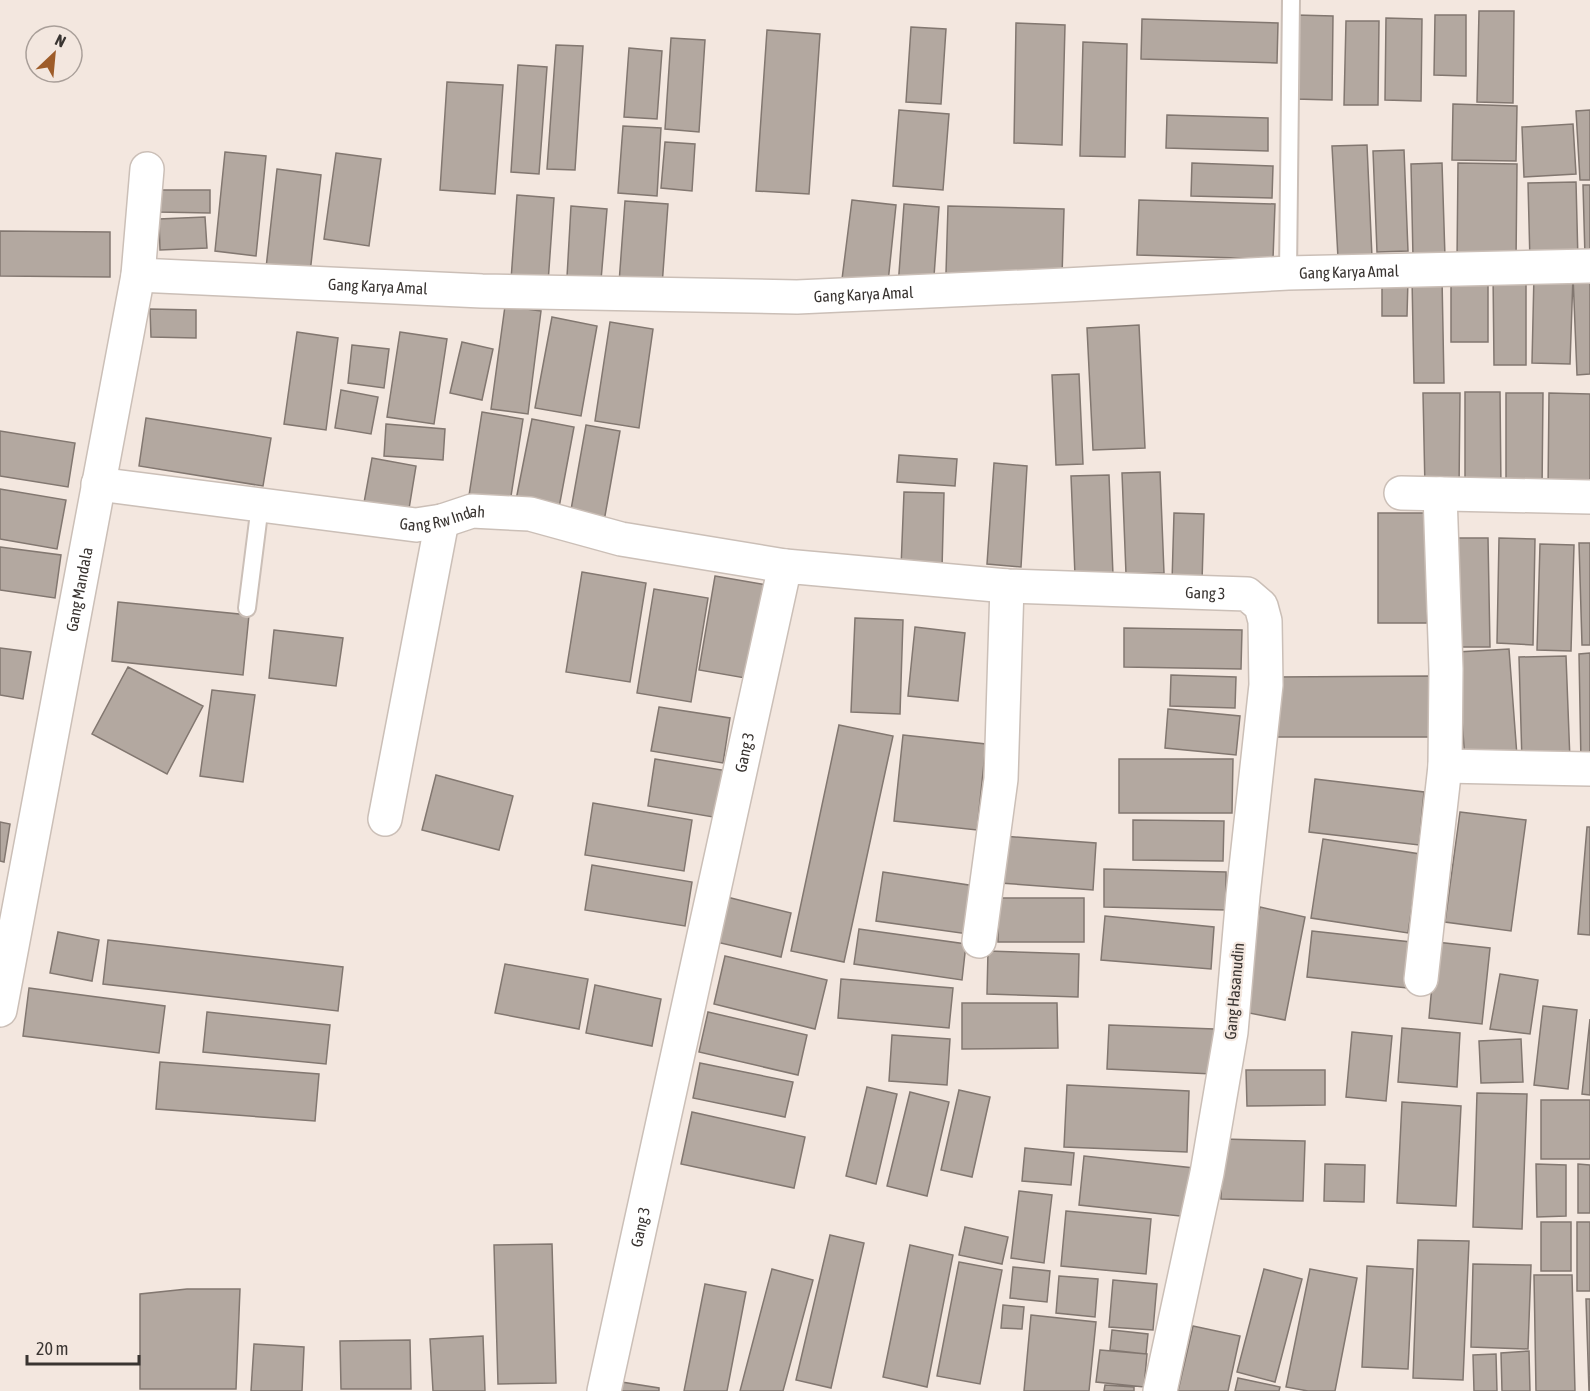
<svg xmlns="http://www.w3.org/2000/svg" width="1590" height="1391" viewBox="0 0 1590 1391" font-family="'Asap Condensed',sans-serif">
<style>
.building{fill:#b3a8a0;stroke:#827770;stroke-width:1.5}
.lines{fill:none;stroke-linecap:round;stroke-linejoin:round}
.service-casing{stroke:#cbbfb7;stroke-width:20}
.minor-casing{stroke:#cbbfb7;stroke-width:36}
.service{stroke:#fff;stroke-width:16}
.minor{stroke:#fff;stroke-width:33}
.labels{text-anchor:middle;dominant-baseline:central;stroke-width:4.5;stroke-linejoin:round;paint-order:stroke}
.street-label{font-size:16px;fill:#393431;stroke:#f3e7df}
</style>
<rect width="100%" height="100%" fill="#f3e7df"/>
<path class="building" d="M1479,11H1514L1513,103L1477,102Z
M1296,15L1333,16L1332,100L1295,99Z
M1435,15H1466V76L1434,75Z
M1386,18L1422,19L1421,101L1385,100Z
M1142,19L1278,23L1277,63L1141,59Z
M1346,21H1379L1378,105H1344Z
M1016,23L1065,25L1062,145L1014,143Z
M911,27L946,29L941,104L906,102Z
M767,30L820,34L809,194L756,191Z
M671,38L705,40L699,132L665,129Z
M1083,42L1127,44L1125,157L1080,156Z
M556,45L583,46L575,170L547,169Z
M629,48L662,51L657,119L624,117Z
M518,65L547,67L539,174L511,172Z
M447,82L503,85L495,194L440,190Z
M1453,104L1517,106L1516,161L1452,160Z
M899,110L949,114L943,190L893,186Z
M1590,110V180H1580L1576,111Z
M1167,115L1268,118V151L1166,148Z
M1573,124L1576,174L1524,177L1522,127Z
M623,126L661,128L657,196L618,193Z
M665,142L695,144L692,191L661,188Z
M1367,145L1372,257L1338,258L1332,146Z
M1404,150L1408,251L1377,252L1373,151Z
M225,152L266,156L256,256L215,251Z
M336,153L381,159L369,246L324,239Z
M1192,163L1273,166L1272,198L1191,196Z
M1442,163L1445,257L1413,258L1411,164Z
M1458,163L1517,164L1516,262L1457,261Z
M277,169L321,175L310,273L266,268Z
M1576,182L1578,261L1530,262L1528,183Z
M1583,185H1590V257H1585Z
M158,190H210V213L158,212Z
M517,195L554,198L548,283L511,280Z
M852,200L896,205L887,292L841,287Z
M1139,200L1275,204L1273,259L1137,255Z
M625,201L668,204L662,286L619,283Z
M904,204L939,207L933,290L898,287Z
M571,206L607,209L601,280L567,277Z
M948,206L1064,209L1062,276L946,273Z
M205,217L207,248L160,250L159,219Z
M0,231L110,232V277L0,276Z
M1451,273L1488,274V342H1451Z
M1493,273H1526V365H1494Z
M1534,274L1573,276L1570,364L1532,363Z
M1590,275V374L1577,375L1573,276Z
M1412,278H1442L1444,383H1414Z
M1382,279H1408L1407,316H1382Z
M505,306L541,311L528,414L491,409Z
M150,309L196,310V338L151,337Z
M552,317L597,326L581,416L535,408Z
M610,322L653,329L639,428L595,421Z
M1139,325L1145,448L1093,450L1087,328Z
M297,332L338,338L326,430L284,424Z
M400,332L447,339L434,424L387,417Z
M462,342L493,349L482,400L450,393Z
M352,345L389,349L384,388L348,383Z
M1079,374L1083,464L1056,465L1052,375Z
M341,390L378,397L371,434L335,428Z
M1465,392H1500L1501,490L1465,491Z
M1423,393H1460L1459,489H1425Z
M1506,393H1543L1542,491L1506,490Z
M1549,393L1590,394V491H1548Z
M482,412L523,419L509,509L468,502Z
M146,418L271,438L263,486L139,466Z
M532,419L574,427L558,513L515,505Z
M386,424L445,429L443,460L384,456Z
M586,425L620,431L603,527L569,521Z
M0,431L75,443L68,487L0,476Z
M899,455L957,459L955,486L897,482Z
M372,458L416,466L407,521L362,514Z
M994,463L1027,466L1021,567L987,564Z
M1160,472L1164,573L1126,574L1122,473Z
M1109,475L1113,575L1075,576L1071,476Z
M0,489L66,500L57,549L0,539Z
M904,492L944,493L942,569L901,568Z
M1174,513L1204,514L1202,582H1172Z
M1378,513H1427V623H1378Z
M1451,538H1488L1490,647H1452Z
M1499,538L1535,539L1533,645L1497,643Z
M1579,543H1590V645H1582Z
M1540,544L1574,545L1571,651L1537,650Z
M0,547L61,555L55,598L0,590Z
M582,572L646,583L630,682L566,672Z
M715,576L767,585L751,679L699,670Z
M654,589L708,598L691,702L637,693Z
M118,602L249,615L243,675L112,661Z
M855,618L903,620L900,714L851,712Z
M915,627L965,633L958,701L908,696Z
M1124,628L1242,630L1241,669L1124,667Z
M274,630L343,638L336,686L269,678Z
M0,648L31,652L23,699L0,695Z
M1509,649L1517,756L1465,760L1457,652Z
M1590,653V763H1581L1579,654Z
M1566,656L1570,761L1522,762L1519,657Z
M128,667L203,706L167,774L92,734Z
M1171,675L1236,677L1235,708L1170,706Z
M1429,676L1430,737H1277L1276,677Z
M212,690L255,695L243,782L200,776Z
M659,707L730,718L723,763L651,751Z
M1168,709L1240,716L1236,755L1165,748Z
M839,725L893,736L844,962L791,951Z
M903,735L986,744L977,830L894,821Z
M655,759L728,771L719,818L648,806Z
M1119,759H1233L1232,813H1119Z
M436,775L513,796L499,850L422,830Z
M1315,779L1424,792L1419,845L1309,832Z
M593,803L692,820L684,871L585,855Z
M1460,812L1526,820L1511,931L1445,922Z
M1133,820L1224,821L1223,861L1133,860Z
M0,822L10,824L4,862L0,861Z
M1587,827H1590V935L1578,934Z
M1003,836L1096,843L1093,890L1000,883Z
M1323,839L1420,854L1408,933L1311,918Z
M592,865L692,882L685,926L585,910Z
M1104,869L1226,872V910L1104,907Z
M883,872L975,886L968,934L876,921Z
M723,896L791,913L781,957L712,941Z
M998,898H1084V942H998Z
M1260,907L1305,917L1285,1020L1239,1011Z
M1105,916L1214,927L1211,969L1101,960Z
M859,929L966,944L962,980L854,964Z
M1312,931L1411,942L1407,988L1307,977Z
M58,932L99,940L92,981L50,973Z
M108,940L343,967L338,1011L103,984Z
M1436,942L1490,948L1482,1024L1429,1018Z
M988,951L1079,954L1078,997L987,994Z
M725,956L827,980L815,1029L714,1004Z
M505,964L588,979L579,1029L495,1013Z
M1500,974L1538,980L1530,1034L1490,1029Z
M841,979L953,988L949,1028L838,1018Z
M595,985L661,999L652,1046L586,1033Z
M29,988L165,1006L159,1053L23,1036Z
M962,1003H1057L1058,1048L962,1049Z
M1543,1006L1577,1010L1568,1089L1534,1085Z
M207,1012L330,1025L326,1064L203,1052Z
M708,1012L807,1035L798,1075L699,1052Z
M1590,1019V1095L1582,1094Z
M1109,1025L1214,1029L1212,1074L1107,1069Z
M1402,1028L1460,1033L1457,1087L1398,1082Z
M1352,1032L1392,1036L1386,1101L1346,1097Z
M892,1035L950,1039L947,1085L889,1081Z
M1521,1039L1523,1082L1481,1083L1479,1041Z
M160,1062L319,1074L315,1121L156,1109Z
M700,1063L793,1082L785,1117L693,1098Z
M1246,1070H1325V1105L1247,1106Z
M1067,1085L1189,1091L1187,1152L1064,1147Z
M867,1087L897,1094L876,1184L846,1176Z
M959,1090L990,1097L972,1177L941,1170Z
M910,1092L949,1102L927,1196L887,1186Z
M1477,1093L1527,1094L1522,1229L1473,1227Z
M1541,1100H1590V1159H1541Z
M1402,1102L1461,1106L1456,1206L1397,1203Z
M692,1112L805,1137L794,1188L681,1164Z
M1222,1139L1305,1141L1303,1201L1221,1199Z
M1025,1148L1074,1153L1071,1185L1022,1181Z
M1084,1156L1194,1168L1189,1217L1079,1205Z
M1325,1164L1365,1165L1364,1202L1324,1201Z
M1536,1164L1566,1165V1216L1537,1217Z
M1578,1164L1590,1165V1213H1578Z
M1019,1191L1052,1195L1044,1263L1011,1258Z
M1066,1211L1151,1219L1146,1274L1061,1266Z
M1541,1222H1571V1271H1541Z
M1577,1222H1590V1291H1577Z
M965,1227L1008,1237L1002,1264L959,1255Z
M830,1235L864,1243L831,1388L796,1380Z
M1418,1240L1469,1241L1463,1380L1413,1378Z
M552,1244L556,1383L498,1384L494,1245Z
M910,1245L953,1255L927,1387L883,1377Z
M959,1262L1002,1270L980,1384L937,1376Z
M1473,1264L1531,1265L1528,1349L1471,1347Z
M1367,1266L1413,1269L1408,1369L1362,1367Z
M1013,1267L1050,1271L1047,1302L1010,1298Z
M772,1269L813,1280L783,1391H740Z
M1264,1269L1302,1279L1275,1382L1237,1372Z
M1310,1269L1357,1278L1335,1391H1308L1286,1387Z
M1534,1275H1572L1575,1391H1536Z
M1059,1276L1098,1279L1095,1317L1056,1313Z
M1113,1280L1157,1284L1153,1330L1109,1327Z
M705,1284L746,1292L727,1391H684Z
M187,1289H240L236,1389H140V1294Z
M1586,1299H1590V1391H1589Z
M1003,1305L1024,1307L1022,1329L1001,1328Z
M1031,1315L1096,1322L1089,1391H1024Z
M1193,1326L1240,1336L1228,1391H1178Z
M1112,1330L1148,1334L1146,1354L1110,1350Z
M483,1336L485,1391H433L430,1339Z
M410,1340L411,1389H341L340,1341Z
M254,1344L304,1347L302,1391H251Z
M1100,1350L1147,1354L1144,1387L1096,1382Z
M1529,1351L1530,1391H1502L1501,1353Z
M1496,1354L1497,1391H1474L1473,1355Z
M1238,1378L1280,1387L1279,1391H1235Z
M609,1380L659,1388V1391H608Z
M1105,1385L1134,1387V1391H1104Z"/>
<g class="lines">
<g class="service-casing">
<path id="service" d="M1288,273L1291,0
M247,608L260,505"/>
</g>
<g class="minor-casing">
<g id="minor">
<path id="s1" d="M138,275L482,291L797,297L1065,285L1288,273L1590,266"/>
<path id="s2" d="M98,484L416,525L442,521L472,511L530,514L621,539L785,566"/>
<path d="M1401,493L1590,497"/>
<path d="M1445,766L1590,769"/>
<path d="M385,819L442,521"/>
<path d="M979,941L1001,779L1007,586"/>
<path d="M1421,979L1445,766L1446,669L1440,494"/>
<path id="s3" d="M0,1010L138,275L147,169"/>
<path id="s4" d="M604,1391L785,566L1007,586L1247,594L1261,606L1265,621L1266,685L1243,895L1231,1032L1207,1173L1160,1391"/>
</g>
</g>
<use href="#service" class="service"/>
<use href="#minor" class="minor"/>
</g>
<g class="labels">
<g class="street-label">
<text stroke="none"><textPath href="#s1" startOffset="1212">Gang Karya Amal</textPath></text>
<text stroke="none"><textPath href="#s1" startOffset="240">Gang Karya Amal</textPath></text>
<text stroke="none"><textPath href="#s1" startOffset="726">Gang Karya Amal</textPath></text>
<text stroke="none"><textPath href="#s2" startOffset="348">Gang Rw Indah</textPath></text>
<text stroke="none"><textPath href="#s3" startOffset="428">Gang Mandala</textPath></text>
<text stroke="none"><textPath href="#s4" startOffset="1266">Gang 3</textPath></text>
<text stroke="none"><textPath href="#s4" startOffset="654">Gang 3</textPath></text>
<text transform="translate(1234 991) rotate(-85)">Gang Hasanudin</text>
<text stroke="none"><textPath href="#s4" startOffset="168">Gang 3</textPath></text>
</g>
</g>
<g transform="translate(54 54) rotate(26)"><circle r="28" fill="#f3e7df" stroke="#a99f99" stroke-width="1.5"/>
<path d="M0-4.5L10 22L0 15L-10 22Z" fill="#9e5c29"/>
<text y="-9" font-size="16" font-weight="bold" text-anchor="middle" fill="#393431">N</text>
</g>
<path d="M27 1355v9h112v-9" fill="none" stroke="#393431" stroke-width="3"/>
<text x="36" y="1355" font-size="18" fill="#393431" stroke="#f3e7df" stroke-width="4.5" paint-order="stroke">20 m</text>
</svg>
